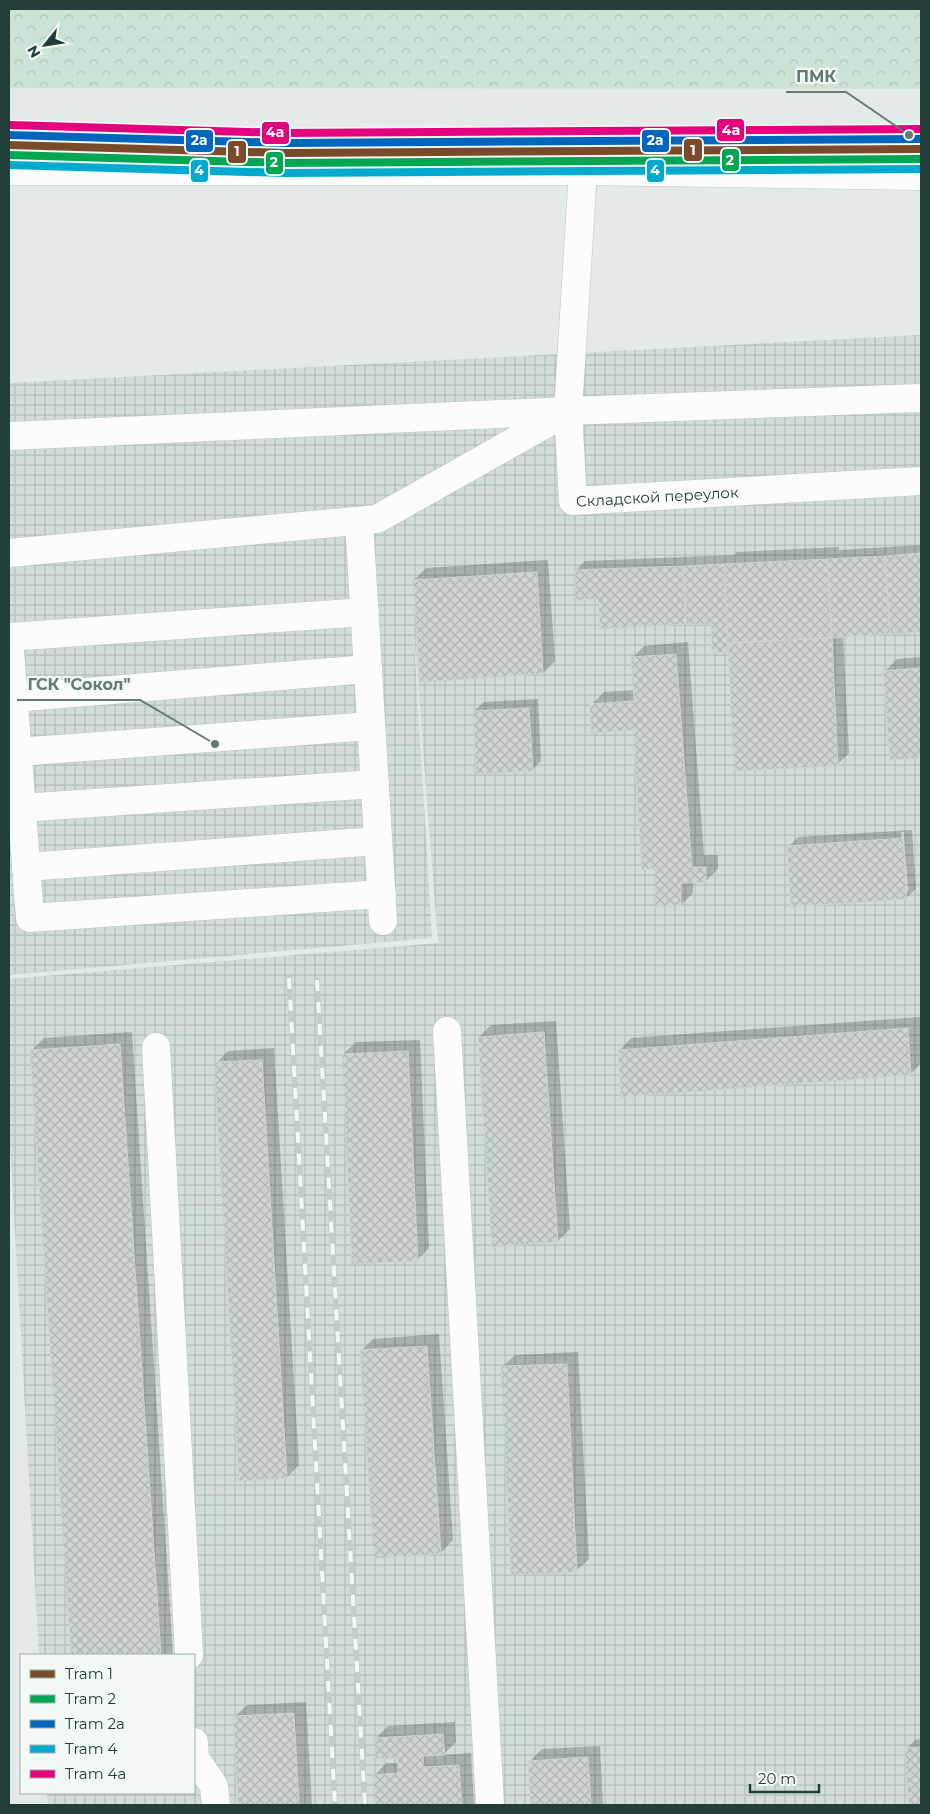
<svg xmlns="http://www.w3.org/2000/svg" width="930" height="1814" viewBox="0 0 930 1814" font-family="Montserrat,sans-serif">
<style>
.industrial{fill:url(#industrial-grid)}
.forest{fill:url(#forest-crowns)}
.shadow{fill:#0003;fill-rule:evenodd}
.building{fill:url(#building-cross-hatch);stroke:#cdd3d0}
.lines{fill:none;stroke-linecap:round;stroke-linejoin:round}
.minor-casing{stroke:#c1c7c5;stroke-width:29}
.path{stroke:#c0cac8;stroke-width:3;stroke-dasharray:2.5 4;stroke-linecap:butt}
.minor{stroke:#fbfcfb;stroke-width:28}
.rail-casing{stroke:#c6cbca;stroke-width:5.5}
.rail{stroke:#f2f9f6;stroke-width:4;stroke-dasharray:11;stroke-linecap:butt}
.tram-1-casing{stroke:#f2f9f6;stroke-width:11}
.tram-2-casing{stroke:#f2f9f6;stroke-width:11}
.tram-3-casing{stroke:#f2f9f6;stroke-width:11}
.tram-4-casing{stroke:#f2f9f6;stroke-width:11}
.tram-5-casing{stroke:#f2f9f6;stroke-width:11}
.tram-1{stroke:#7a4b2a;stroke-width:8}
.tram-2{stroke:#00a651;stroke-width:8}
.tram-3{stroke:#0065bd;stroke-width:8}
.tram-4{stroke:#00a9ce;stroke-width:8}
.tram-5{stroke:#e5007d;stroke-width:8}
.labels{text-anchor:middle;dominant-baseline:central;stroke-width:4.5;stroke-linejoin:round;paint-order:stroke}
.street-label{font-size:15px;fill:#213e38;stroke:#f2f9f6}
.leader{fill:none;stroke:#657a75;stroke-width:2}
.callout-dot{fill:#657a75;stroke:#f2f9f6;stroke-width:2}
.callout-label{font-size:16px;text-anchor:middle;font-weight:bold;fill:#657a75;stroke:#f2f9f6;stroke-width:4.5;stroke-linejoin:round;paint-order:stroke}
.line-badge{stroke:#f2f9f6;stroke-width:2}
.badge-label{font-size:14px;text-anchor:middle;font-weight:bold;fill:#fff}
</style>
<defs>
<pattern id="industrial-grid" width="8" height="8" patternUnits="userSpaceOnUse" patternTransform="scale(1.25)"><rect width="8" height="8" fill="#d2dcd8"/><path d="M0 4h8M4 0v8" fill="none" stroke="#b4beba"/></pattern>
<pattern id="forest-crowns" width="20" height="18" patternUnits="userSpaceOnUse" patternTransform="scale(1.25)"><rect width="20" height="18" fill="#cce4d5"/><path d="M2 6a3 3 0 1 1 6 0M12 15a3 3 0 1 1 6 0" fill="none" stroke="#afc5b8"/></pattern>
<pattern id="building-cross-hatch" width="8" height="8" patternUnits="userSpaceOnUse" patternTransform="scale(1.25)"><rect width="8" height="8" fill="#ccd3d0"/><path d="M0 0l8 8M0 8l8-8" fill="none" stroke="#afb6b3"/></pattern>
</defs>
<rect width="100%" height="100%" fill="#e4eae7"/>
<path class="industrial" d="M921,335V1805H48L47,1793H194V1655H39L9,1125V979L438,943L412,607L432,938L9,975V383Z"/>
<path class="forest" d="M9,9H921V89L9,88Z"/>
<path class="shadow" d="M921,545V631L843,636L849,753L837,765L729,648L727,651L712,622L600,597L576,570L585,561L734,555L737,552L839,547V550Z
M548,560L555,661L543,673L414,580L426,568Z
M688,642L704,855H718V869L706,881H693V893L681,905L634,728L592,704L604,692L635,690L632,658L644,646Z
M921,657V757L891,759L885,671L897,659Z
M538,699L541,761L532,770L474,711L484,702Z
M912,830L916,889L906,898L788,847L798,837ZM901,832H904L908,891H905Z
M920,1017L921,1063L911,1074L619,1051L631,1038Z
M556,1021L570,1229L558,1241L479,1037L491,1025Z
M132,1032L173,1655H72L32,1050L44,1038Z
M420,1040L429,1248L417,1260L343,1054L356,1042Z
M274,1048L299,1465L287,1477L216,1063L228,1051Z
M439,1334L453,1540L441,1553L361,1351L373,1339Z
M578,1352L589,1559L576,1571L502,1367L515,1355Z
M306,1702L312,1805H239L234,1717L247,1705Z
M455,1722L456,1742L443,1755L471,1753L474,1805H376L374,1776L386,1763H399V1757L376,1738L388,1726Z
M921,1739V1805H910L906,1749L915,1740Z
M600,1746L603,1805H532L530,1761L542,1749Z"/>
<path class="building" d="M921,553V632L890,634L885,556Z
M885,556L890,634L832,638L827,559Z
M827,559L832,638L728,643L724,564Z
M724,564L728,652L712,653L711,624H686L683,566Z
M683,566L686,624L600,629L598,599L576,600L575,570Z
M537,572L543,674L420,682L413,580Z
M832,638L838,766L734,771L728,643Z
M676,654L692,867H706V882L681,883V906L655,907V868L642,870L633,730L591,733L590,704L634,701L631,657Z
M921,668V758L890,760L883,671Z
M529,708L533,771L476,774L473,711Z
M903,838L907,899L791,907L787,846Z
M908,1028L911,1075L621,1097L618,1050Z
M544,1032L558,1242L492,1247L478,1037Z
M120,1044L161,1655H71L30,1050Z
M408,1051L418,1261L352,1264L342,1054Z
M262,1060L287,1478L239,1481L214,1062Z
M427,1346L441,1554L374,1558L360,1350Z
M567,1364L577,1572L511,1575L501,1366Z
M294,1713L299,1805H238L233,1716Z
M443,1734L445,1755L423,1756V1767L459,1765L462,1805H374L373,1775L398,1773V1758L376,1759L374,1738Z
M921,1747V1805H909L904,1748Z
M588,1757L591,1805H531L528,1761Z"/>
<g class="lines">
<g class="minor-casing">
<g id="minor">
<path d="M9,171H583L921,176"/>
<path id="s1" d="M583,171L568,411L573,501L921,481"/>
<path d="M9,436L568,411L921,398"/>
<path d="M359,521L383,921"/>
<path d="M9,553L377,519L563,414"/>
<path d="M365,612L9,637L30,918L382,894"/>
<path d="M13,698L368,669"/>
<path d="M17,752L371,726"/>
<path d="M21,808L375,784"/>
<path d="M26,867L378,841"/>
<path d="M447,1031L490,1805"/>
<path d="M156,1047L189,1655"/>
<path d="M194,1742L195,1758L214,1786L216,1805"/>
</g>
</g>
<path class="path" d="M872,128L873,150"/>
<use href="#minor" class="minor"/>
<g class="rail-casing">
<path id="rail" d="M289,978L335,1805
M317,980L365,1805"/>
</g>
<use href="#rail" class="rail"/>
<g class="tram-1-casing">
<path id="tram-1" d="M9,145L286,153L921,149"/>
</g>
<g class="tram-2-casing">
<path id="tram-2" d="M9,155L286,163L921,159"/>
</g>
<g class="tram-3-casing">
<path id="tram-3" d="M9,135L286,143L921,139"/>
</g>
<g class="tram-4-casing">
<path id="tram-4" d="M9,165L286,173L921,169"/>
</g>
<g class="tram-5-casing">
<path id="tram-5" d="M10,125L286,133L921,129"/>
</g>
<use href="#tram-1" class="tram-1"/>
<use href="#tram-2" class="tram-2"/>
<use href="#tram-3" class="tram-3"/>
<use href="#tram-4" class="tram-4"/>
<use href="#tram-5" class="tram-5"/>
</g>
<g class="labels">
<g class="street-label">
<text stroke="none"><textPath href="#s1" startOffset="415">Складской переулок</textPath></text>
</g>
</g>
<path class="leader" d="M909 135L846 92H786M215 744L140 700H17"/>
<g class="callout-dot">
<circle cx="909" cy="135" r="5"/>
<circle cx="215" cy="744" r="5"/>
</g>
<g class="callout-label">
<text x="816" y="82">ПМК</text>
<text x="79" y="690">ГСК "Сокол"</text>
</g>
<g class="line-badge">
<rect x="716" y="118" width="29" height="24" rx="5" fill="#e5007d"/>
<rect x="261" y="121" width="29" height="24" rx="5" fill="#e5007d"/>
<rect x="185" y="129" width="29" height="24" rx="5" fill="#0065bd"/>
<rect x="641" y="129" width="29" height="24" rx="5" fill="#0065bd"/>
<rect x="683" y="138" width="20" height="24" rx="5" fill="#7a4b2a"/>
<rect x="227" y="140" width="20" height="24" rx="5" fill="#7a4b2a"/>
<rect x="721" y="148" width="19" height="24" rx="5" fill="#00a651"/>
<rect x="265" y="151" width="19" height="24" rx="5" fill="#00a651"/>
<rect x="190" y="159" width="19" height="24" rx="5" fill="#00a9ce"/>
<rect x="646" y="159" width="19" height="24" rx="5" fill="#00a9ce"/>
</g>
<g class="badge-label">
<text x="731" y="135">4а</text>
<text x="275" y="137">4а</text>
<text x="199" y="145">2а</text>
<text x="655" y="145">2а</text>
<text x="693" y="155">1</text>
<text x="237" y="156">1</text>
<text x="730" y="165">2</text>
<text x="274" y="167">2</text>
<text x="199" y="175">4</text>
<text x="655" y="175">4</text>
</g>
<rect width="930" height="1814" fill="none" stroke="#213e38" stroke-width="20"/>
<rect x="20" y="1654" width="175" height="140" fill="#f2f9f6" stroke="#9eaeaa"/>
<rect x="30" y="1670" width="25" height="8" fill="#7a4b2a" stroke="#9eaeaa"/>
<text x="65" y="1679" font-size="15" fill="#213e38">Tram 1</text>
<rect x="30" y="1695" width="25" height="8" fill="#00a651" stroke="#9eaeaa"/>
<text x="65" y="1704" font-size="15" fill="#213e38">Tram 2</text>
<rect x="30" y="1720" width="25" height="8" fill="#0065bd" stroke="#9eaeaa"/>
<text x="65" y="1729" font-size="15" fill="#213e38">Tram 2а</text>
<rect x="30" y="1745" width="25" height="8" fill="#00a9ce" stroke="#9eaeaa"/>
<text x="65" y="1754" font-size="15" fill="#213e38">Tram 4</text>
<rect x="30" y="1770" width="25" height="8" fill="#e5007d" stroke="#9eaeaa"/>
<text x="65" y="1779" font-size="15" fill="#213e38">Tram 4а</text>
<g transform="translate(45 45) rotate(240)" stroke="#f2f9f6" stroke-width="4" paint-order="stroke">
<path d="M0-4L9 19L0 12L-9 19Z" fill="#213e38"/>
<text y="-8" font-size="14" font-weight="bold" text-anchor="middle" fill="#213e38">N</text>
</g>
<path d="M750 1784v8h69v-8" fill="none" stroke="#213e38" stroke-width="2.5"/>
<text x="758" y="1784" font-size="15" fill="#213e38" stroke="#f2f9f6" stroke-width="4" paint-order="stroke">20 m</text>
</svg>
